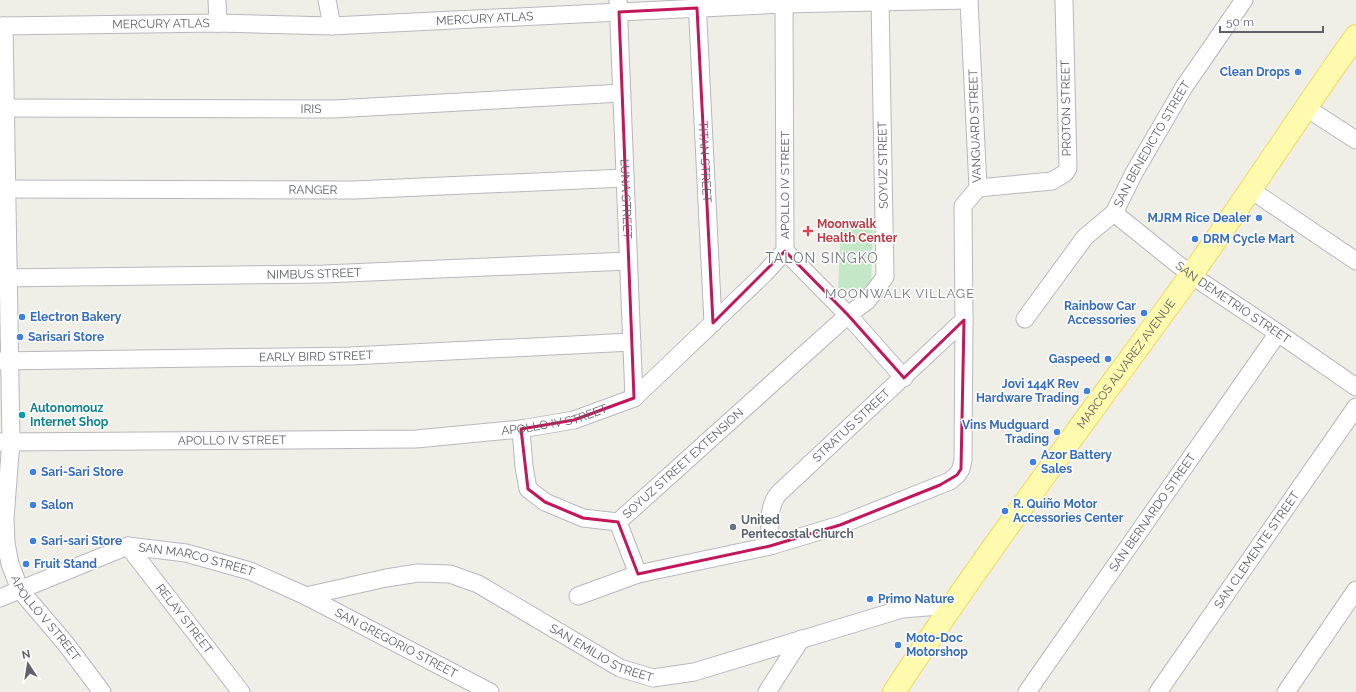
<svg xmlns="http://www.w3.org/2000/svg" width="1356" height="692" viewBox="0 0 1356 692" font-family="Raleway,sans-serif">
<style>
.green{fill:#c4e8c7}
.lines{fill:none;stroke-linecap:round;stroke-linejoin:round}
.minor-casing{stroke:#b7b8bd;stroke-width:19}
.major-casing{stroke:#f2d85e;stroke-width:24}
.minor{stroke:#fff;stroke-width:17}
.major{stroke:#fffaad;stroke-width:22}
.marked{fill:none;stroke:#c2185b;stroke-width:3;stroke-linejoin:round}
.shop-dot{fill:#3f7fe0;stroke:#fff;stroke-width:1.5}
.health-dot{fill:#e0444e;stroke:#fff;stroke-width:1.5}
.culture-dot{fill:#0f9aa8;stroke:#fff;stroke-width:1.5}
.worship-dot{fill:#6b7280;stroke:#fff;stroke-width:1.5}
.labels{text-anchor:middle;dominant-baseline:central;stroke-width:3;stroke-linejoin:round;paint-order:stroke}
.street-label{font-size:12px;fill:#5e6167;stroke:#fff}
.shop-label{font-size:12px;font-weight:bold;fill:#366cbe;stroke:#fff;text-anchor:start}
.health-label{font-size:12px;font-weight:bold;fill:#be3a42;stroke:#fff;text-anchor:start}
.culture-label{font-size:12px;font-weight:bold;fill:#0d838f;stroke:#fff;text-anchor:start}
.worship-label{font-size:12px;font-weight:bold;fill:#5b616d;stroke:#fff;text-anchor:start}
.neighbourhood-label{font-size:13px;letter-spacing:1px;fill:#6f7379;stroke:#fff}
.quarter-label{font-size:14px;letter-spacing:1px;fill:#6f7379;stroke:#fff}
</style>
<rect width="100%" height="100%" fill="#f0efe7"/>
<path class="green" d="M841,226L873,227L871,291L838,289Z"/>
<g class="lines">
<g class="minor-casing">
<g id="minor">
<path d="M217,0L218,23"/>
<path d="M327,0L332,26"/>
<path id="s1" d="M618,0L634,398"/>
<path id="s2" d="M697,0L713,323"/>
<path id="s3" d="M0,26L218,23L332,26L784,4L969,0"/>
<path id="s4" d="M4,26L11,441L5,518L6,543L10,564L20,590L66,644L102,692"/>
<path d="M1305,107L1356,140"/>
<path id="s5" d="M0,108L334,109L622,93"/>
<path d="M978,188L1052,181L1065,173L1068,168L1064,0"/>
<path id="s6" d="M0,189L354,190L625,178"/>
<path d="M1251,190L1356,261"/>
<path id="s7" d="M1114,213L1191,275L1278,333L1356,387"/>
<path d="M785,251L848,315L904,378"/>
<path id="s8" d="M0,278L324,274L628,261"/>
<path id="s9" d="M1025,319L1085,237L1114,213L1134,173L1184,87L1244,0"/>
<path id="s10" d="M0,361L351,356L632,342"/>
<path id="s11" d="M521,429L524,467L528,489L545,502L583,518L618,522L848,315L867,301L885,277L880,0"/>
<path id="s12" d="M0,442L416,439L521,429L574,420L634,398L764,274L785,251L784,0"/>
<path d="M618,522L638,574"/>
<path id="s13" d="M128,546L241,692"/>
<path id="s14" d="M770,546C770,529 767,508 778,494L964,320"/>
<path id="s15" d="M306,596L386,578L418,573L450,574L478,584L620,668L653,678L694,672L902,609L952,605"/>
<path d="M578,596L638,574L770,546L840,525L950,481L957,475L961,469L963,460L964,320L963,206L978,188L969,0"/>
<path id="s16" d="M0,598L128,546L186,553L250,571L304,595L490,692"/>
<path d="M767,692L801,639"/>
<path id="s17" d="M1027,692L1278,333"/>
<path id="s18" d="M1158,692L1356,407"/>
<path d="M1286,692L1356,590"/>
</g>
</g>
<g class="major-casing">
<g id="major">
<path id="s19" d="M894,692C988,549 1091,413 1191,275C1248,196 1300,114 1356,36"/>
</g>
</g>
<use href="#minor" class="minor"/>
<use href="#major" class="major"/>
</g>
<path class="marked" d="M697,8L713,323L785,251L848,315L904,378L964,320L961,469L957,475L940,485L840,525L770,546L638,574L618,522L583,518L545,502L528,489L521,429L574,420L634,398L619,12Z"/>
<g class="shop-dot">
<circle cx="1298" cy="72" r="4"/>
<circle cx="1259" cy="218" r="4"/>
<circle cx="1195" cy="239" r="4"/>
<circle cx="1144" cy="313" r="4"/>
<circle cx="22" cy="317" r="4"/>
<circle cx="20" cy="337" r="4"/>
<circle cx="1108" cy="359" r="4"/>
<circle cx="1087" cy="391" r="4"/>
<circle cx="1057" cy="432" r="4"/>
<circle cx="1033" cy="462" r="4"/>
<circle cx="33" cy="472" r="4"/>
<circle cx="33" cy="505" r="4"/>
<circle cx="1005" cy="511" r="4"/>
<circle cx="33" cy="541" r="4"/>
<circle cx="26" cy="564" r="4"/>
<circle cx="870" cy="599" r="4"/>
<circle cx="898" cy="645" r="4"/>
</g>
<path class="health-dot" d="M806 225h4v4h4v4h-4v4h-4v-4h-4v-4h4z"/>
<circle class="culture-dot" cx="22" cy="415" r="4"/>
<circle class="worship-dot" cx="733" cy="527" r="4"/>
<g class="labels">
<g class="street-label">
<text stroke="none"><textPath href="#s3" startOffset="485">MERCURY ATLAS</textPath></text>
<text stroke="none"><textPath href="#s3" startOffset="161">MERCURY ATLAS</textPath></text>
<text transform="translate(1066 108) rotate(-91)">PROTON STREET</text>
<text stroke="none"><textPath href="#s5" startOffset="311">IRIS</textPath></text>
<text transform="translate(975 126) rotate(-92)">VANGUARD STREET</text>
<text stroke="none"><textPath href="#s9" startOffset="218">SAN BENEDICTO STREET</textPath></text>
<text stroke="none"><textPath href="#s2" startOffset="162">TITAN STREET</textPath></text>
<text transform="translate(883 165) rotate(-91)">SOYUZ STREET</text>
<text transform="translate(785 185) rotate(-90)">APOLLO IV STREET</text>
<text stroke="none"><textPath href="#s6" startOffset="313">RANGER</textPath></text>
<text stroke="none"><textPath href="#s1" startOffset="199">LUNA STREET</textPath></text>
<text stroke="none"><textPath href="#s8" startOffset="314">NIMBUS STREET</textPath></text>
<text stroke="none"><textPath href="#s7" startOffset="149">SAN DEMETRIO STREET</textPath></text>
<text stroke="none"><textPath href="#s10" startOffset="316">EARLY BIRD STREET</textPath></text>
<text stroke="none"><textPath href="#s19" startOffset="402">MARCOS ALVAREZ AVENUE</textPath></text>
<text stroke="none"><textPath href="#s12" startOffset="556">APOLLO IV STREET</textPath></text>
<text stroke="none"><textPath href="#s14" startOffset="154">STRATUS STREET</textPath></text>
<text stroke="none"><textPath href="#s12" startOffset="232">APOLLO IV STREET</textPath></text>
<text stroke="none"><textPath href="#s11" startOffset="246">SOYUZ STREET EXTENSION</textPath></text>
<text stroke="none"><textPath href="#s17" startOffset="219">SAN BERNARDO STREET</textPath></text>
<text stroke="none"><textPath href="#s18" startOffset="173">SAN CLEMENTE STREET</textPath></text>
<text stroke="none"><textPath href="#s16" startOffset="208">SAN MARCO STREET</textPath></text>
<text stroke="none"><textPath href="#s4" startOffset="604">APOLLO V STREET</textPath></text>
<text stroke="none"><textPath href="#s13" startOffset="92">RELAY STREET</textPath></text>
<text stroke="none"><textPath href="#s16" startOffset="426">SAN GREGORIO STREET</textPath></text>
<text stroke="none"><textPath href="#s15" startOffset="318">SAN EMILIO STREET</textPath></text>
</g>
<g class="shop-label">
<text x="1290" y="72" text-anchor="end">Clean Drops</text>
<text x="1251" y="218" text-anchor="end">MJRM Rice Dealer</text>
<text x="1203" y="239">DRM Cycle Mart</text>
<text x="1136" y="306" text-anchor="end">Rainbow Car<tspan x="1136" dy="14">Accessories</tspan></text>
<text x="30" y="317">Electron Bakery</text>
<text x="28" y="337">Sarisari Store</text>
<text x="1100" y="359" text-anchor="end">Gaspeed</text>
<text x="1079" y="384" text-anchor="end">Jovi 144K Rev<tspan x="1079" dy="14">Hardware Trading</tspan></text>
<text x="1049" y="425" text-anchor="end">Vins Mudguard<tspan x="1049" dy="14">Trading</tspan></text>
<text x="1041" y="455">Azor Battery<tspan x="1041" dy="14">Sales</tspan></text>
<text x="41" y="472">Sari-Sari Store</text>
<text x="1013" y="504">R. Quiño Motor<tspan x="1013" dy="14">Accessories Center</tspan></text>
<text x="41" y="505">Salon</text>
<text x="41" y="541">Sari-sari Store</text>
<text x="34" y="564">Fruit Stand</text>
<text x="878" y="599">Primo Nature</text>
<text x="906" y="638">Moto-Doc<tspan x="906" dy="14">Motorshop</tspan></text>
</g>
<g class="health-label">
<text x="817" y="224">Moonwalk<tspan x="817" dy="14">Health Center</tspan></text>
</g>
<g class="culture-label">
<text x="30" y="408">Autonomouz<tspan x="30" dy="14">Internet Shop</tspan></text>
</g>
<g class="worship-label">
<text x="741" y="520">United<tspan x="741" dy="14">Pentecostal Church</tspan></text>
</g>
<g class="neighbourhood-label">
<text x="900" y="293">MOONWALK VILLAGE</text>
</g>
<g class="quarter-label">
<text x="822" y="258">TALON SINGKO</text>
</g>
</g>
<g transform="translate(28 664) rotate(348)" stroke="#ffffff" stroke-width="3" paint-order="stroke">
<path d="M0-3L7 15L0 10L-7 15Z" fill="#5e6167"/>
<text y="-6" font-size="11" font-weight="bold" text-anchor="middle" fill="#5e6167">N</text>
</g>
<path d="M1220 26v6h103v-6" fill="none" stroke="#5e6167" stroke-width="2"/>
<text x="1226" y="26" font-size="12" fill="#5e6167" stroke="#ffffff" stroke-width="3" paint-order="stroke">50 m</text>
</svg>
